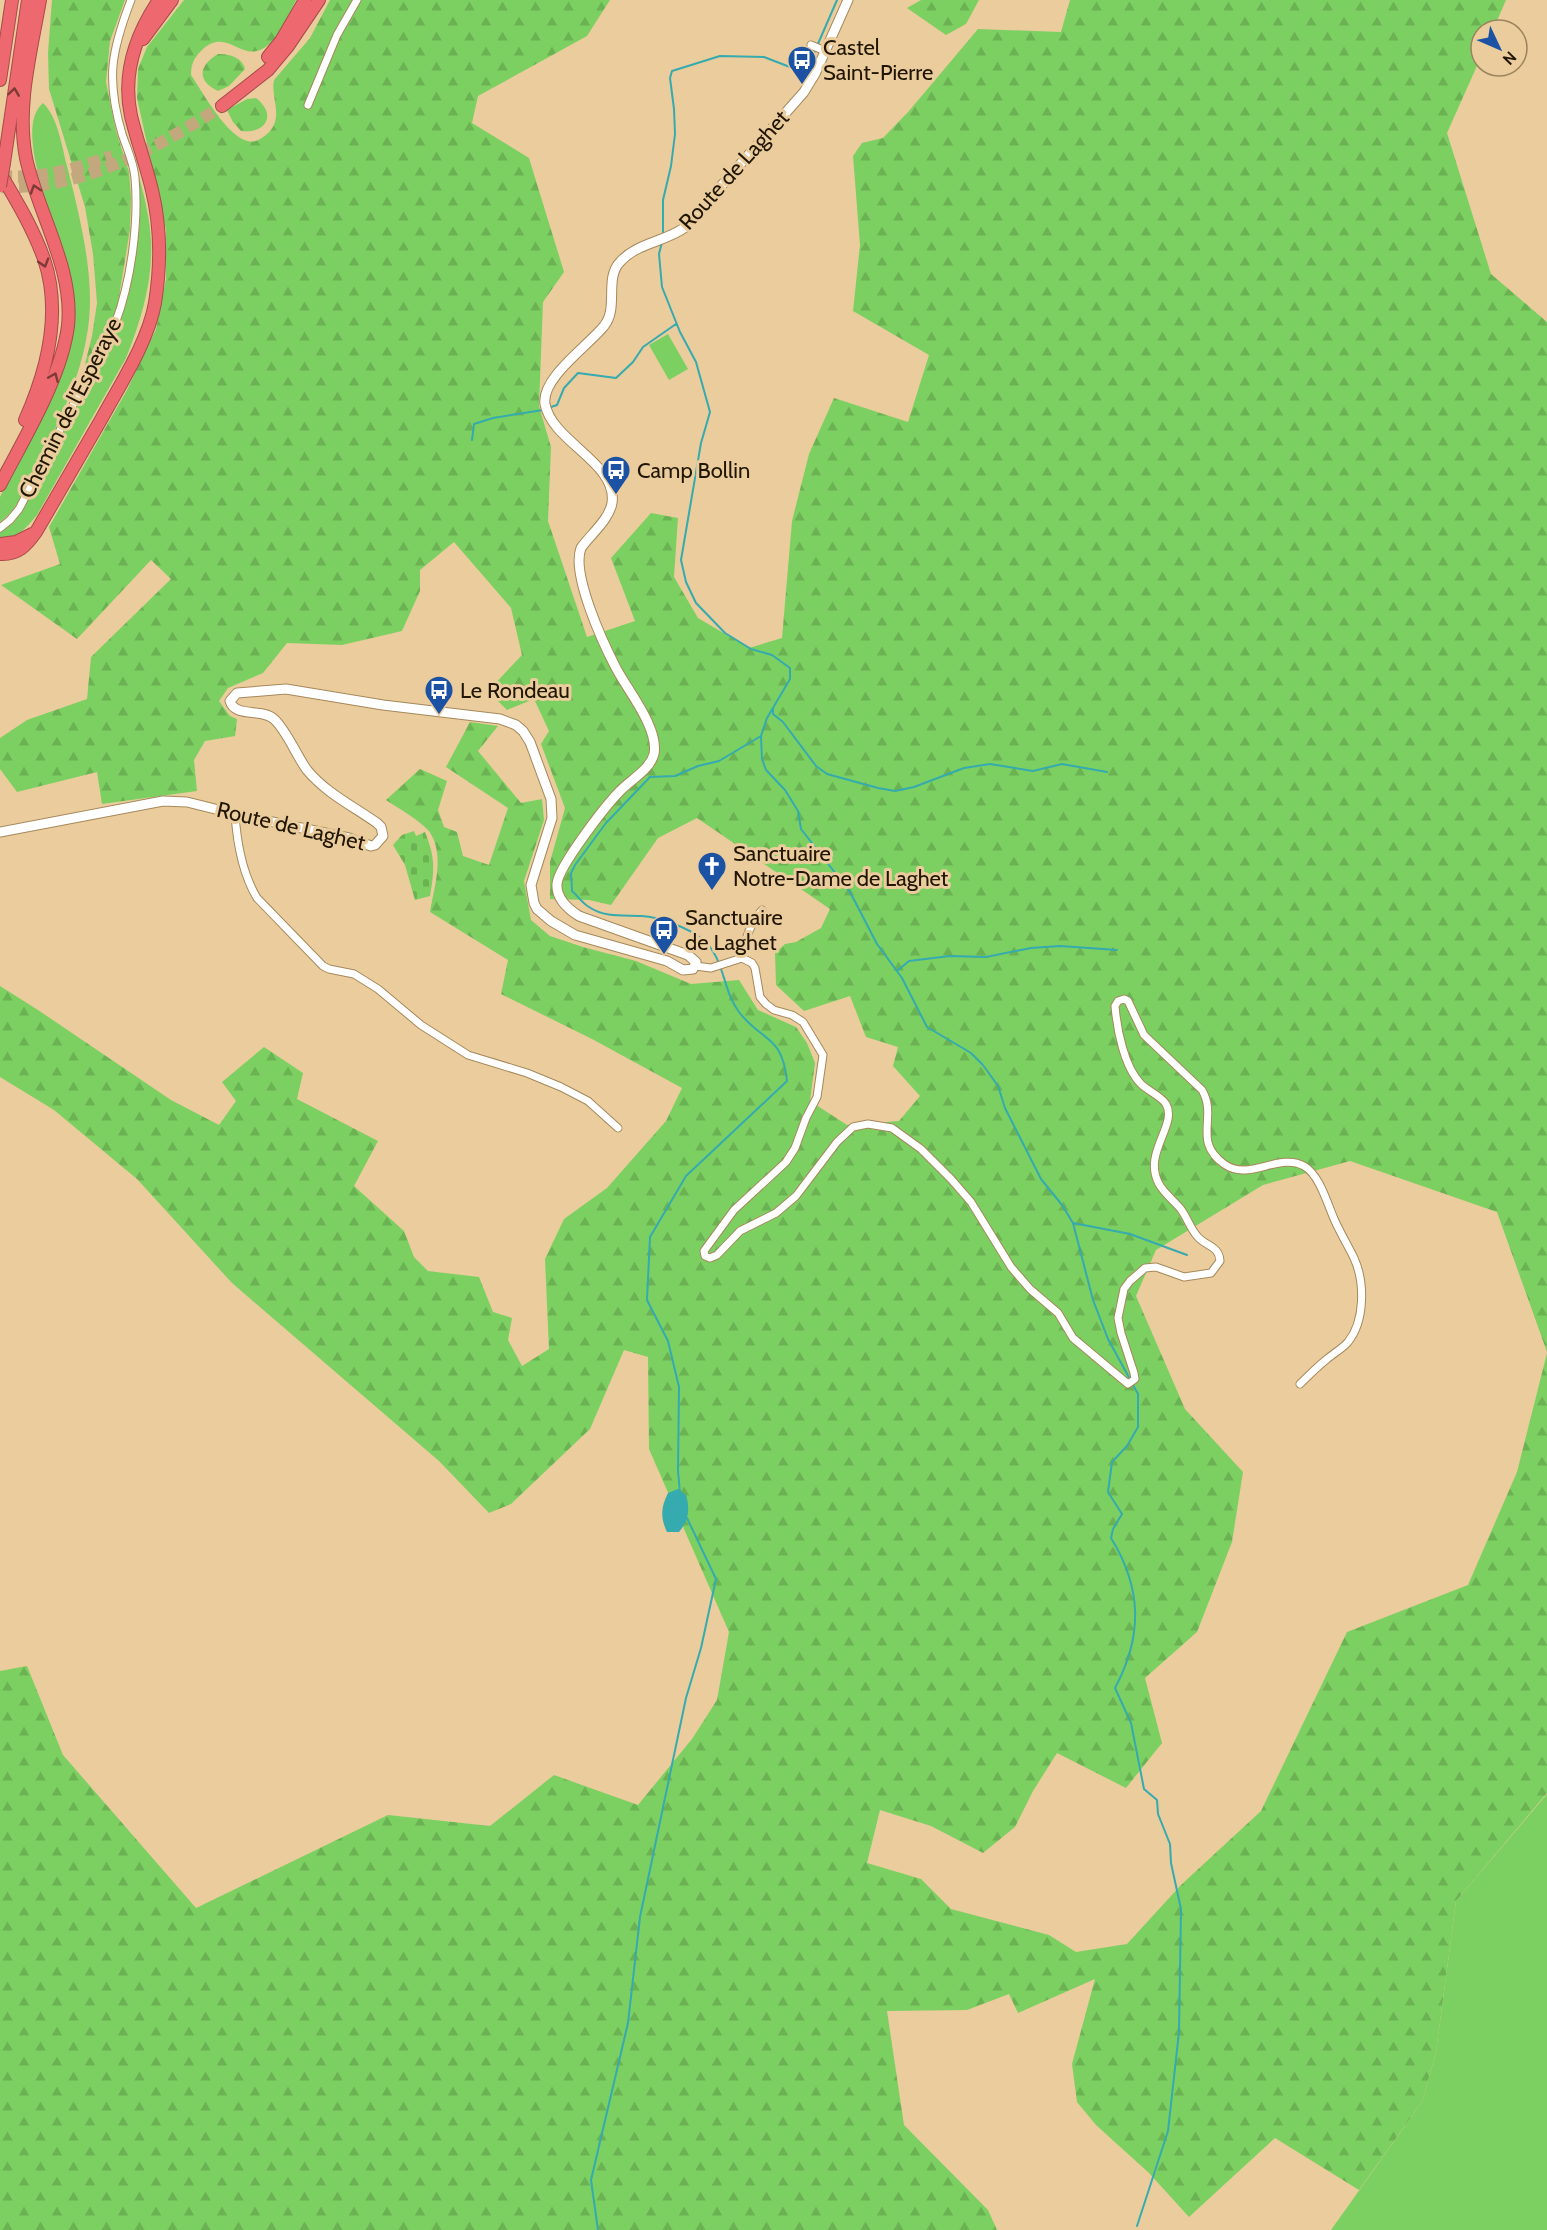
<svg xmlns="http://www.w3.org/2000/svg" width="1547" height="2230" viewBox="0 0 1547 2230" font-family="Cabin,sans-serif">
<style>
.grass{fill:#7cd062}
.forest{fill:url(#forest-firs)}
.cemetery{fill:url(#cemetery-stones)}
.water{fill:#35aaaf}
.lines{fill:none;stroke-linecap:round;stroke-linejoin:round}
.stream{stroke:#35aaaf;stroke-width:2}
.highway-tunnel{stroke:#c3a87e;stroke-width:12;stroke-dasharray:12 6;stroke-linecap:butt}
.street-casing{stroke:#a5895b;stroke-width:9}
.secondary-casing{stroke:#a5895b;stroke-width:11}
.highway-casing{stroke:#a64b4a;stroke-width:14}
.street{stroke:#fff;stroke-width:7}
.secondary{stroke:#fff;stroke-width:9}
.highway{stroke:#ee6870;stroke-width:12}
.highway-bridge-casing{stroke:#a64b4a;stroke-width:14;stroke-linecap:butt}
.highway-bridge{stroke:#ee6870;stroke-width:12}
.oneway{stroke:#7d3b35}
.labels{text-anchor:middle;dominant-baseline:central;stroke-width:6;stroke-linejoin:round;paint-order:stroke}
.poi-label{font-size:22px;fill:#211604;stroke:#ebcc9c;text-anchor:start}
.street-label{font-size:22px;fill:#211604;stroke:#ebcc9c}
</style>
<defs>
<pattern id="forest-firs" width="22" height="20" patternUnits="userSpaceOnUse" patternTransform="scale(1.5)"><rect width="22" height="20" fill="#7cd062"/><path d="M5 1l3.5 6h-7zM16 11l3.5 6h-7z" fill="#6bb253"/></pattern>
<pattern id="cemetery-stones" width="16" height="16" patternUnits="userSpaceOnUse" patternTransform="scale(1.5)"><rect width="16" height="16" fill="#7cd062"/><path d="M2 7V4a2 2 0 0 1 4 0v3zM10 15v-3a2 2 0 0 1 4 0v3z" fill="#6bb253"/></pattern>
</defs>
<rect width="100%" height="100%" fill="#ebcc9c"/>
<path class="grass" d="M43,103C58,117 62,147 67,166C79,213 94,272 89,320C84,369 63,414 41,458C30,480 21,507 0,522V497C12,471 25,446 38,420C55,384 79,346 74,304C72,286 68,267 63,250C54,219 13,128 43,103Z
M138,173C144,195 150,218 151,241C153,281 141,321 126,358L37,515C27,527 17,540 0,537V531L12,523L24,506L122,317L140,225Z
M668,334L688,369L669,380L649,345Z
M1547,1794V2230H1331L1422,2102L1436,2052L1456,1901Z"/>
<path class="forest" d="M52,0H125L110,41L106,82L116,131L129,172L131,197L130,229L118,303L112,321L80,384L92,336L97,303L93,254L85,207L49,89L48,53Z
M184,0H296C288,16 277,46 257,51C238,56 224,28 201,51C194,58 191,64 191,75C203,92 236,155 260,139C267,135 273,129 275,122C279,108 271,94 274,80L310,38L330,0H610L587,36L478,96L472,123L529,158L564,272L543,302L539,406L551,447L548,521L587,637L635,621L611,558L651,513L678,518L674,577L698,618L749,648L782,638L792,521L809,454L834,398L908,422L929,355L853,311L860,245L853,156L862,143L883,138L909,111L978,29L1061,32L1070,0H1506L1493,30H1481V57L1447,133L1491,274L1547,322V1352L1497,1212L1350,1161L1263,1185L1156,1250L1136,1296L1185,1409L1243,1472L1232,1542L1197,1632L1145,1678L1162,1743L1126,1788L1057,1753L1033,1791L1015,1827L983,1853L931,1826L880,1810L867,1863L921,1879L951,1909L1049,1935L1076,1952L1127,1944L1181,1885L1261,1811L1347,1632L1468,1585L1517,1472L1547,1353V1793L1456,1901L1436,2052L1422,2102L1359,2190L1275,2138L1189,2217L1149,2173L1096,2125L1077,2102L1072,2064L1095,1979L1018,2013L1009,1994L967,2010L887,2011L904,2125L988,2210L997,2230H0V1671L27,1666L63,1755L196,1908L388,1815L490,1826L554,1775L638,1805L692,1739L717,1700L729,1632L649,1449L648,1357L624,1350L590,1429L511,1504L489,1513L439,1461L232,1283L137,1179L54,1110L0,1077V986L38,1010L171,1100L219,1125L236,1101L222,1082L264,1047L303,1073L297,1099L378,1141L354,1186L404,1231L414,1257L428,1271L479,1277L493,1312L512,1318L508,1340L522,1366L549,1349L545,1259L564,1219L607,1188L666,1121L682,1088L592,1039L501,994L508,960L430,912C434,887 446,853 428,830C419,820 398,808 386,800L420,769L447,781L438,810L444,827L457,832L463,856L489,865L508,808L446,767L470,722L498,726L478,751L521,803L542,799L544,820L524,881L531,920L550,936L583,947L636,961L691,984L739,980L758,1010L796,1027L807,1043L815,1063L810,1101L847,1125L899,1121L920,1096L893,1066L898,1047L866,1037L850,996L804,1011L776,985L775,953L785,944L796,942L821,928L830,909L697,818L658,838L611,905L589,900L550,899V862L565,808L541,744L549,731L534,699L507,710L488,691L522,655L511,608L454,542L420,570V591L402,631L342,645L287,643L263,673L228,688L219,701L230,716L237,719L235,736L205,741L194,760L197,791L102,804L97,772L17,792L0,769V738L27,720L87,699L91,657L171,579L151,560L77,639L1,585L60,564L49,527L127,390L156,329L166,279V230L137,98L138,69L147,47Z
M921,0H979L966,24L946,35L907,8Z
M218,54C229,54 242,57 245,69L229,86L218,91C196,81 199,65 218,54Z
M256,98C278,115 265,134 241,131L233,122L227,110L247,99Z"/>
<path class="cemetery" d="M414,831L416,836L425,832C435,857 435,869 430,896L415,900L405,865L393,845L402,835Z"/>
<path class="water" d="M678,1489L686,1495C690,1509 689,1520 679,1532H667C660,1517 661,1507 668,1493Z"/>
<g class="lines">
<path class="stream" d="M663,236V200L671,166L675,134L674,109L670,78L672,71L720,56L764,57L795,69L814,53L837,0
M662,242L659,254L662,287L680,332L696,362L710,412L701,443L681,560L686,582L696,603L725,633L751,649L772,655L790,668V679L767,718L761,736L719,761L698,766L675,776L650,777L606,823L575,865L571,873L572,891C578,896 582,903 589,907C605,918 624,915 642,916C659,917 689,928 702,939C725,957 722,990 739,1012C763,1043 782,1034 787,1081L686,1176L650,1237L647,1300L668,1341L679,1387L678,1471L680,1493
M548,408L557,405L564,388L578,373L616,378L633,362L643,347L676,324
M472,440L474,424L493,418L543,410
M773,708V714L783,722L816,766L827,774L878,788L895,791L914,787L964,768L990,764L1033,771L1062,764L1107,772
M761,736L762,759L766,770L785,790L798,811L801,829L850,892L877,944L902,978L927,1027L971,1053L983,1065L998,1086L1005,1108L1041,1179L1062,1205L1073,1223L1093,1300L1108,1339L1138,1394V1427L1127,1446L1112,1462L1108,1492L1122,1514L1113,1529L1111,1538C1142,1588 1143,1636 1115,1688L1131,1723L1144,1789L1157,1800L1158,1814L1170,1844L1171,1863L1181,1909L1179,2032L1168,2131L1137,2226
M897,971L909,961L950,956L986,957L1031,948L1060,946L1117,950
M1073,1223L1130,1234L1187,1255
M598,2230L591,2180L628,2023L640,1917L686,1698L701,1648L716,1579L687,1518"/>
<path class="highway-tunnel" d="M0,176C42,179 72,170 112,156
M1,187C82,190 157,148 222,106"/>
<g class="street-casing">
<path id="street" d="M811,45L825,51
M308,105L337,35L357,0
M0,528L10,520L19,509L115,324C131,282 139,223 135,178C134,163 127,149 122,134C106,79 111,52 131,0
M235,814C237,844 242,873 257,898L323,966L329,969L354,974L378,989L421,1025L468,1055L527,1073L561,1087L588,1101L618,1128
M742,958C745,940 749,925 762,910
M695,966L711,968L742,958L752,963L755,968L760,997L766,1004L774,1010L792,1015L803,1022L823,1055L817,1097L806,1118L795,1148L786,1162L734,1210L704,1251L705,1256L710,1258L717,1255L740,1231L776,1213L796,1196L837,1142L853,1127L868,1124L892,1128L921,1149L951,1179L971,1202L1011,1267L1030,1289L1058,1313L1073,1338L1128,1384L1135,1379L1134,1373L1121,1333L1118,1318L1124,1289L1130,1281L1145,1268L1156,1267L1184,1277L1211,1273L1220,1261C1219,1245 1206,1247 1197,1236C1190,1228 1187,1217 1180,1208C1173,1200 1164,1193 1159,1184C1142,1153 1178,1125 1166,1104C1161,1096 1148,1091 1141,1084C1124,1067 1117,1029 1115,1006L1118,1001L1124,999L1128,1001L1144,1035L1202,1090C1218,1117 1192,1141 1224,1164C1249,1182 1279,1152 1304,1166C1320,1175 1328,1206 1335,1221C1341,1234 1348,1246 1354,1258C1365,1282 1365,1321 1348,1342C1342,1349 1334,1353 1327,1359C1317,1367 1309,1375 1300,1384"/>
</g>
<g class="secondary-casing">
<path id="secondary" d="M0,832L163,801L187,802L235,814L349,838L371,846L375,845L383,836L381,827L377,823C353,806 326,793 307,770C296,755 287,731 274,719C262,708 235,718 230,701L237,693L286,689L383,705L500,719L516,725L523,731L530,742L551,799L552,818L531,885L534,903L537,909L551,921L575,935L667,961L683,970L693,969L696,962L688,955L579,916C568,909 556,899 557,884C558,867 606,805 620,791C630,780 650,770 654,754C659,728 628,691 616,668C603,643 571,574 581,548C590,535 609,520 612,503C618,463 552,442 545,404C541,378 589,345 604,326C619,308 604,279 620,262C637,243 664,242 684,228L804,92L815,74L848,0"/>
</g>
<g class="highway-casing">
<path id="highway" d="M143,39L172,0
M268,57L281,41L305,0
M0,80L12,0
M222,106L268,70L288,46L319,0
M4,163L28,0
M0,173C16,200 33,228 44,259C62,312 47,371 25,420
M0,485C24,438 61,379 68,326C74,268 38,214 26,158C16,106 31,52 40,0
M0,544L16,542L32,534
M0,554C18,555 26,546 36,532C58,494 80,456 102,418C121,383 148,342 155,303C161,265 161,227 152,190C146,165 137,141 131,116C122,74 136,34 159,0"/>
</g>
<use href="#street" class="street"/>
<use href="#secondary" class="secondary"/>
<use href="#highway" class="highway"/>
<g class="highway-bridge-casing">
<path id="highway-bridge" d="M0,186L4,163"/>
</g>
<use href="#highway-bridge" class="highway-bridge"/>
</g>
<defs><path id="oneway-chevron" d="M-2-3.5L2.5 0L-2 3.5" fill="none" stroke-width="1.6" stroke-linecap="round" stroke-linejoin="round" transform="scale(1.5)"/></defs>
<g class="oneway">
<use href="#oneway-chevron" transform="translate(14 92) rotate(-82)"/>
<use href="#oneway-chevron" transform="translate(35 189) rotate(-108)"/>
<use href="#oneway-chevron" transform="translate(44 263) rotate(73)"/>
<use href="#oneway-chevron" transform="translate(54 377) rotate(-67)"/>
</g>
<defs>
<g id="bus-pin" transform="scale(1.5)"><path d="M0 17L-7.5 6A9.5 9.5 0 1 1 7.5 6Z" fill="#1b52a4" stroke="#ebcc9c"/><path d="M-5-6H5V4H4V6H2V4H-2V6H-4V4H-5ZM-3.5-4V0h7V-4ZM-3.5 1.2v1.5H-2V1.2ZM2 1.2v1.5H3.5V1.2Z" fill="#fff"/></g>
<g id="church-pin" transform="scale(1.5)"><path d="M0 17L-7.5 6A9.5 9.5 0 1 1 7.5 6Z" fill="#1b52a4" stroke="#ebcc9c"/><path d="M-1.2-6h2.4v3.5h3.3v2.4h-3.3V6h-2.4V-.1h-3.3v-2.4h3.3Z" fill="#fff"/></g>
</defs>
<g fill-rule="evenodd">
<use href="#bus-pin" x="802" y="60"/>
<use href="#bus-pin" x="616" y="470"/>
<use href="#bus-pin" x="439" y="690"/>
<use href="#church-pin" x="712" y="866"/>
<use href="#bus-pin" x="664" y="930"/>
</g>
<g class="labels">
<g class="poi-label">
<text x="823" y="47">Castel<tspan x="823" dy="25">Saint-Pierre</tspan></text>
<text x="637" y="470">Camp Bollin</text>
<text x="460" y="690">Le Rondeau</text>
<text x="733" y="853">Sanctuaire<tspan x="733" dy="25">Notre-Dame de Laghet</tspan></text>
<text x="685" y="917">Sanctuaire<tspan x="685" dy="25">de Laghet</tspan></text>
</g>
<g class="street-label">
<text transform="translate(734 170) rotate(-48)">Route de Laghet</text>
<text transform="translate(70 408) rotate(-63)">Chemin de l'Esperaye</text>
<text transform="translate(291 826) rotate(13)">Route de Laghet</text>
</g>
</g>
<g transform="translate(1499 48) rotate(134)"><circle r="28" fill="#ebcc9c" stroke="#9a835f" stroke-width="1.5"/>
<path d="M0-4.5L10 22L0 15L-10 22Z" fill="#1b52a4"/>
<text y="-9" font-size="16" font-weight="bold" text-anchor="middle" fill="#211604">N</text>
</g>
</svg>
